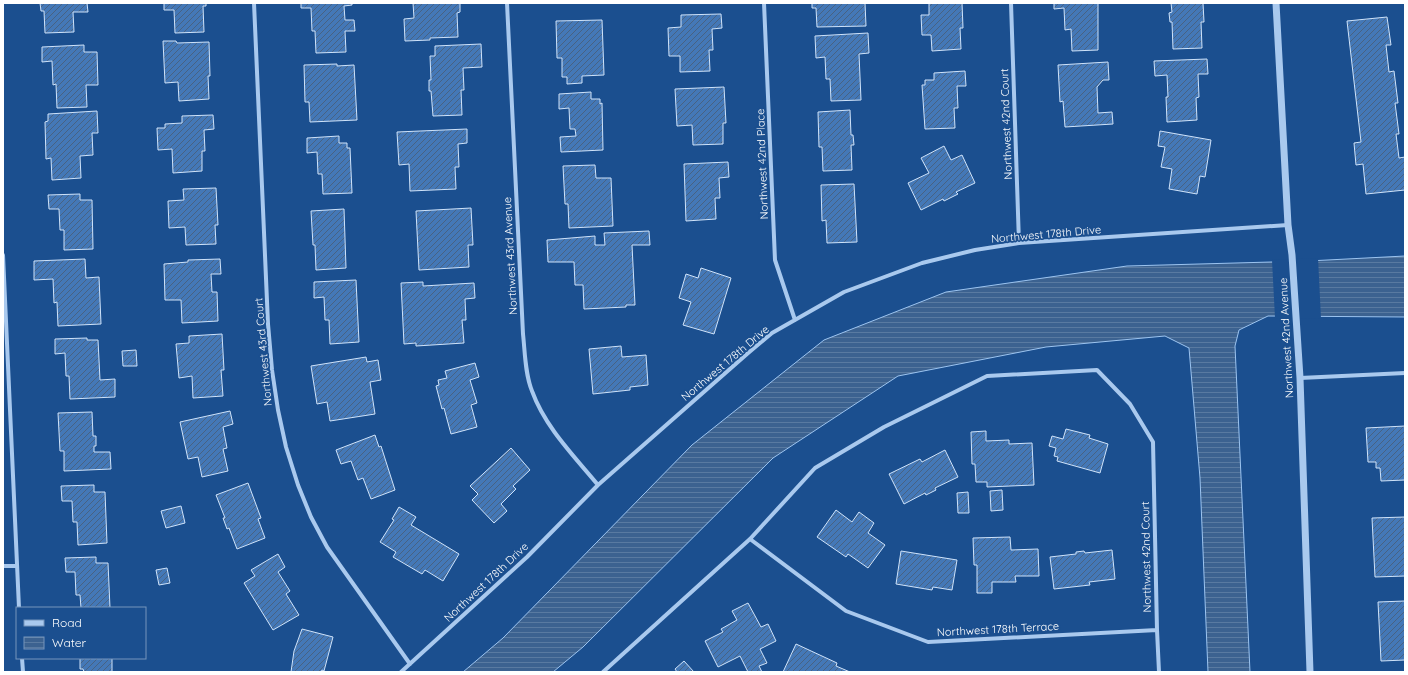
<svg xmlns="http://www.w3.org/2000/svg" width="1408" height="675" viewBox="0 0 1408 675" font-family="Quicksand,sans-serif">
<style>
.water{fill:url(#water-rules);stroke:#9cc4f0}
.pier{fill:#1b4f8f}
.building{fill:url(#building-hatch);stroke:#cfe3fa}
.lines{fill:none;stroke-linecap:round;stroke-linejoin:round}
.minor{stroke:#a9c9ee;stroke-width:4}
.tertiary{stroke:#a9c9ee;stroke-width:7}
.labels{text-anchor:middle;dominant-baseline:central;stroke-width:3.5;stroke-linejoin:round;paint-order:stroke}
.street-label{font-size:11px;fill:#fff;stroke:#1b4f8f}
</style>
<defs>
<pattern id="water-rules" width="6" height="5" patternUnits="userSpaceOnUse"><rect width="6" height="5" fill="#3c6290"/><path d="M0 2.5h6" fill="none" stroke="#597aa1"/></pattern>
<pattern id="building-hatch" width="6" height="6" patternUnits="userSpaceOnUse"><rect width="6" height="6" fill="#4478b7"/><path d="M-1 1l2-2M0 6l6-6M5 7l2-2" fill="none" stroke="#486282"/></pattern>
</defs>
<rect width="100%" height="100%" fill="#1b4f8f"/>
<path class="water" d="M1405,256V317L1268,316L1239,330L1235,346L1250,672H1208L1200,478L1189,348L1165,336L1046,347L898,376L773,458L583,647L553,672H463L503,638L692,445L824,340L946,292L1127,266L1308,261Z"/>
<path class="pier" d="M1318,258L1321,319L1275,318L1272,260Z"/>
<path class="building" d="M40,3H87L88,12H73L74,32L45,33L44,11H41Z
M164,3H206V6H203L204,32L175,33L174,10H164Z
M301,3H352V5L344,6L345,20H354L355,31H345L346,52L316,53L315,31H312L311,8H301Z
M413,3H460V12L457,13L458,37L430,38V40L405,41L404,19L414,18Z
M812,3H865L866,26L817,27L816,8H812Z
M929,3H962L963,28H960L961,49L932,51L931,35H922L921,15H929Z
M1054,3H1098V50L1072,51L1071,29L1065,30L1064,8L1054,9Z
M1171,3H1203L1204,22H1201L1202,48L1173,49L1172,22H1170L1169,13L1172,12Z
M721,14L722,28L712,29L713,50H709L710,71L680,72V56H669L668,28L681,27V15Z
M1387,17L1391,45H1386L1389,72L1394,71L1398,103H1395L1399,134H1396L1399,158L1405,157V190L1366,194L1363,164L1356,165L1354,143L1361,142L1347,21Z
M602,20L604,75L582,76V83L567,84V77H562V58H557L556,21Z
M868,33L869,53L859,54L861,100L831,101L830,79H826L825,57L816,58L815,36Z
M163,41H176L177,43L209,42L210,76H208L209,99L179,101L178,82L165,83Z
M481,44L482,67L463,68L464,90H461L462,115L433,116L431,91H429V80H431L430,56H435V46Z
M84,45V52H97L98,85H86L87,107L57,108L56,84L53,85L52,61L42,62V47Z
M1207,59L1208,74H1198L1199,97L1196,98L1197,120L1167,122L1166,97H1168L1167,75L1155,76L1154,61Z
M1108,62L1109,80H1103L1097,87L1098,113L1112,112L1113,124L1065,127L1063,101L1060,102L1058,65Z
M337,64V66L354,65L357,120L310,122L309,102H305L304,65Z
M965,71L966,86H957L958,108H954L955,128L925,129L922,85H925V80H934V73Z
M724,87L726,123H723V144L693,145L692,125L677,126L675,89Z
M591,92V99H600V104L602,103L603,150L561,152L560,137L576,136L575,129H570L569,108L559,109V94Z
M850,110L851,135H853L854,145H851L852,170L823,171L822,147H819L818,112Z
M97,111L98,133H92L93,155L80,156L81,178L52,180L51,158L46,159L45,122L48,121V114Z
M213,115L214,129L204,130L205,151H202V171L173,173L172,149L158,150L157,128H165V124L182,123V116Z
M467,129V143L458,144L459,167H455L456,189L410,191L409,164L399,165L397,132Z
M1160,131L1211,140L1205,177L1200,176L1197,194L1169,189L1172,169L1161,167L1165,147L1158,146Z
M339,136V143H347V148H350L352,193L323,194L322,174H318L317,152L307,153V138Z
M944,146L951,160L962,155L975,183L956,192L958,194L944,201L943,199L921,210L908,183L929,173L921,158Z
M728,162L729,177L719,178L720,198H715L716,219L686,221L684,164Z
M595,165L596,178H611L613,226L569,228L568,204H565L563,166Z
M854,184L857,242L827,243L826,220L822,221L821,185Z
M216,188L218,225H215L216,244L186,245L185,227L169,228L168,201L184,200L183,189Z
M80,194V200H92L93,249L64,250V230H60L59,209H49L48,195Z
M471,208L473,245H468L469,267L419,270L416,211Z
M344,209L346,268L316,270L315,245H313L311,211Z
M649,231L650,245H632L635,305H626V307L584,309L583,285H575L574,262H548L547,240L595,236V245H605L604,233Z
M85,259L86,278L99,277L101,324L58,326L57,302L54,303L53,279L34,280V261Z
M220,259L221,274H211L212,292H217L218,321L182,323L181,300H165L164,264L188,262V260Z
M701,268L731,278L714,334L683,325L691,302L679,298L686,274L698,278Z
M356,280L359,342L330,344L329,320H325L324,297L314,298V282Z
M423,282V286L474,283L475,298L465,299L466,320H462L464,343L416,346V343L404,344L401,283Z
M222,334L224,370H221L223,396L193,398L192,376L179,378L176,344L189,343V336Z
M87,338V340H98L100,380L115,379V397L70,399L69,376H66L65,353L55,354V339Z
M621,346L622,357L646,355L648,385L630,387V390L593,394L589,349Z
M136,350L137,366H123L122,351Z
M366,357L367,362L378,360L381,380L370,382L375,414L330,421L327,402L317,404L311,366Z
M475,363L479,377L470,380L477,403L471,405L477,427L451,434L444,408L442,409L436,386L439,385L438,380L447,378L445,371Z
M230,411L233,424L223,427L227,448L223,449L228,471L202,477L198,457L188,459L180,422Z
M92,412L93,436H96V446H94V452H110L111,469L64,471V451H60L58,413Z
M1405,426V480L1381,481L1380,468H1376V462H1368L1366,428Z
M1066,429L1090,435L1089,438L1108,444L1100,473L1057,461L1058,457L1054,456L1056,448L1049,446L1052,436L1063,439Z
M986,431V441L1009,440V444L1032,443L1034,485L987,487V482H976L975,464H972L971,432Z
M375,435L379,447L381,446L395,490L371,499L363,478L358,480L351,461L341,464L336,450Z
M511,448L530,470L513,486L516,489L501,504L507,511L494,523L472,500L478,494L470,486Z
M945,450L958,477L935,488L936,490L926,495L925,493L904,504L889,474L920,459L922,462Z
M248,483L261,518L258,519L265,538L237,549L229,528L227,529L223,518H225L216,495Z
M94,485V492H105L107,543L78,545L77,522H73L72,501H62L61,486Z
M1002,490L1003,510L991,511L990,491Z
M968,492L969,513H958L957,493Z
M181,506L185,523L166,528L161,511Z
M399,507L416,517L411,525L459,554L443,581L425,570L422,574L393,557L396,552L380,542L394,520L392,519Z
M836,510L852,522L859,512L874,523L868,533L885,545L868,568L848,554L846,557L817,537Z
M1405,517V576L1375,577L1372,518Z
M1010,537L1011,550L1038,549L1039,576H1015L1016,582H992V593H977V565H974L973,538Z
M1112,550L1115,579L1089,582L1090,585L1054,589L1050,557L1076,554V552L1084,551L1085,553Z
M901,551L957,560L952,590L933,587L932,590L896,584Z
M278,554L285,567L278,572L290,591L286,594L299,615L273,630L244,583L255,576L251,570Z
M96,557V563H108L110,608H81L80,595H76L75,572H66L65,558Z
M167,568L170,583L159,585L156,570Z
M1405,601V660L1381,661L1378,602Z
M748,603L761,627L768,624L776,641L760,649L767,663L759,666L762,672H748L740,656L718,667L705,641L723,632L721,629L737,620L732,611Z
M302,629L333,637L324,671L322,670L321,672H291L294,651Z
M796,644L837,663L836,666L850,672H783Z
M80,658H112V672H84L83,669H80Z
M684,661L694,672H677L675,669Z"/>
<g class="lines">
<path class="minor" d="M254,3L268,324L272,370L278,410L286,447L298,485L311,517L327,547L410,664
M507,3L523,334C525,352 525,374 532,391C545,427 574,456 598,485
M764,3L775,260L795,320
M1011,3L1019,243
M3,255L19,608
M1300,378L1405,373
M750,539L846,611L928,642L1157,630
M3,566H16
M22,658L23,672
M401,672L527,557L598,485L747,354L772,333L844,292L922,263L975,250L1019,243L1288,225
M603,672L750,539L815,468L884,427L987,376L1097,370L1130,404L1153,442L1157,630L1159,672"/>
<path class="tertiary" d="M1276,3L1288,225L1292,255L1300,378L1310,672"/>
</g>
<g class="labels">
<g class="street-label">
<text transform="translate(1006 124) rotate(-92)">Northwest 42nd Court</text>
<text transform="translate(762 164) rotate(-92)">Northwest 42nd Place</text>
<text transform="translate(1046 234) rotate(-5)">Northwest 178th Drive</text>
<text transform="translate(510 256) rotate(-93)">Northwest 43rd Avenue</text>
<text transform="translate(1286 338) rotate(-93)">Northwest 42nd Avenue</text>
<text transform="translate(263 352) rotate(-95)">Northwest 43rd Court</text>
<text transform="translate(725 363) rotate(-40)">Northwest 178th Drive</text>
<text transform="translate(1146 557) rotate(-91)">Northwest 42nd Court</text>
<text transform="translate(486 582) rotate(-43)">Northwest 178th Drive</text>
<text transform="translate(998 629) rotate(-3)">Northwest 178th Terrace</text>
</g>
</g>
<rect width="1408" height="675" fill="none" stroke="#ffffff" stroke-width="8"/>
<rect x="16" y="607" width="130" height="52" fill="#1b4f8f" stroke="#7695bc"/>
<rect x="24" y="620" width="20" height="6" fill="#a9c9ee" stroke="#7695bc"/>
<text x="52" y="627" font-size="12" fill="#ffffff">Road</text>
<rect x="24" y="637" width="20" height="12" fill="url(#water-rules)" stroke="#7695bc"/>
<text x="52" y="647" font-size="12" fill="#ffffff">Water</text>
</svg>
